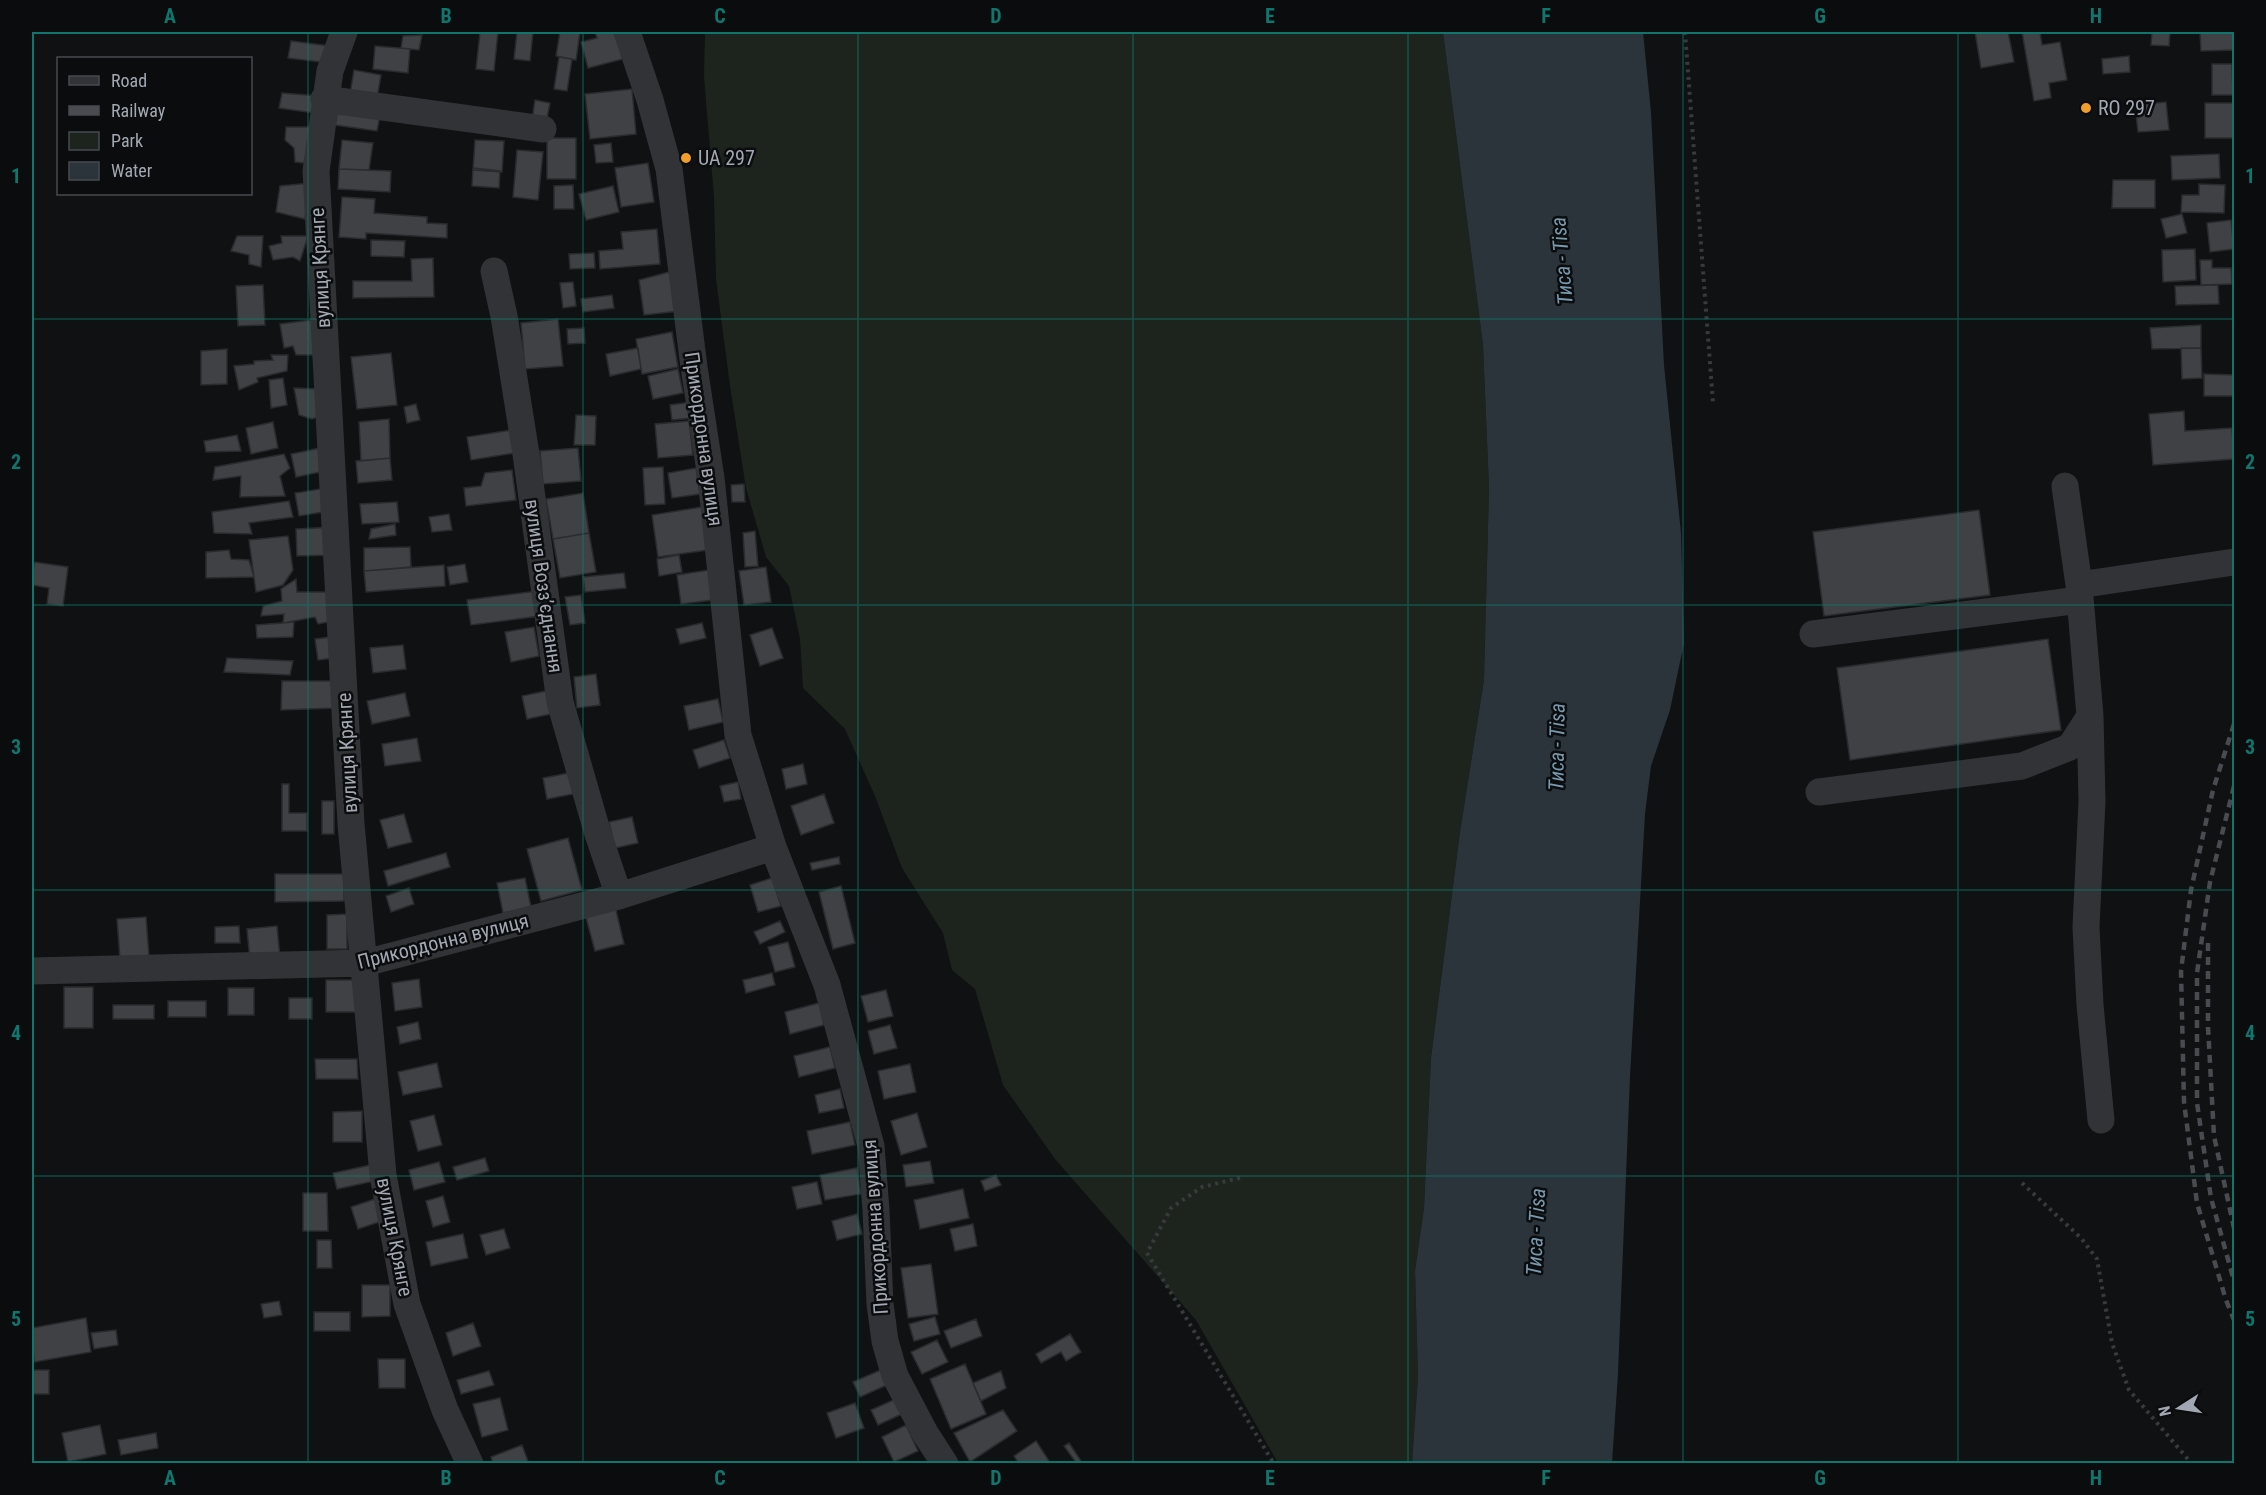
<svg xmlns="http://www.w3.org/2000/svg" width="2266" height="1495" viewBox="0 0 2266 1495" font-family="'Roboto Condensed',sans-serif">
<style>
.green{fill:#1d241d}
.water{fill:#2a343a}
.building{fill:#3f4145;stroke:#2a2b2e;stroke-width:1.5}
.lines{fill:none;stroke-linecap:round;stroke-linejoin:round}
.path{stroke:#383a3e;stroke-width:4;stroke-dasharray:3 4.5;stroke-linecap:butt}
.minor{stroke:#323337;stroke-width:27}
.rail{stroke:#494b50;stroke-width:4.5;stroke-dasharray:8 6;stroke-linecap:butt}
.grid{fill:none;stroke:#0f766e;stroke-width:1.5;stroke-opacity:0.55}
.poi-dot{fill:#ef9d2b;stroke:#0b0c0d;stroke-width:2}
.labels{text-anchor:middle;dominant-baseline:central;stroke-width:5;stroke-linejoin:round;paint-order:stroke}
.poi-label{font-size:20px;fill:#a2a8b3;stroke:#0b0c0d;text-anchor:start}
.street-label{font-size:20px;fill:#a2a8b3;stroke:#0b0c0d}
.water-label{font-size:21px;font-style:italic;fill:#7899ae;stroke:#0b0c0d}
.neatline{fill:none;stroke:#0f766e;stroke-width:2}
.grid-label{font-size:20px;text-anchor:middle;font-weight:bold;fill:#0f766e}
</style>
<rect width="100%" height="100%" fill="#101112"/>
<path class="green" d="M705,32H1443L1483,345L1489,488L1484,680L1460,832L1431,1058L1424,1208L1415,1271L1418,1376L1412,1463H1278L1196,1320L1055,1159L1003,1085L975,989L952,970L943,933L902,868L875,796L845,729L803,688L800,639L789,586L766,557L746,488L730,386L716,279L714,197L704,77Z"/>
<path class="water" d="M1443,32H1643L1651,112L1664,365L1681,533L1684,643L1670,710L1651,766L1645,814L1630,1077L1618,1374L1612,1463H1412L1418,1376L1415,1271L1424,1208L1431,1058L1460,832L1484,680L1489,488L1483,345Z"/>
<path class="building" d="M480,32H498L494,71L476,69Z
M517,32H533L530,61L514,59Z
M560,32H580L576,60L556,56Z
M595,32H616L623,59L588,68L581,42L597,38Z
M1975,32H2008L2014,62L1981,68Z
M2022,32H2040L2042,45L2060,42L2067,80L2049,83L2051,98L2034,101Z
M2152,32H2170L2169,46L2151,45Z
M2200,32H2234V50L2201,51Z
M422,35L419,50L401,48L403,36Z
M291,41L330,46L329,63L288,58Z
M375,46L410,49L408,73L373,69Z
M2129,56L2130,72L2103,74L2102,59Z
M559,57L572,59L567,91L554,89Z
M2212,64H2232L2233,95H2212Z
M354,70L381,75L376,104L349,100Z
M632,89L636,134L590,139L585,94Z
M282,93L319,96L314,113L279,108Z
M535,100L550,103L546,123L532,120Z
M2166,102L2169,130L2138,132L2135,105Z
M2205,103H2234V138H2205Z
M338,108L380,115L377,131L335,125Z
M286,127H312L304,163L295,162L294,148L285,140Z
M547,138H576V179H547Z
M342,140L373,143L369,170L339,169Z
M475,140L504,141L502,172L473,170Z
M611,143L613,162L596,163L594,145Z
M517,150L543,152L538,200L513,197Z
M2219,154L2220,178L2172,180L2171,156Z
M648,163L654,202L621,207L615,168Z
M473,168L500,171L499,188L472,186Z
M339,169L391,171L390,192L338,189Z
M2113,180H2155V208H2112Z
M310,183L305,219L276,212L280,186Z
M2199,184L2225,185L2224,213L2181,212L2182,195H2199Z
M573,185L574,209H554V186Z
M613,186L619,212L586,220L579,194Z
M342,197L375,199L374,213L427,217V223L447,224V238L366,233V239L339,237Z
M2182,214L2187,233L2166,238L2161,219Z
M2231,220L2234,249L2210,252L2207,223Z
M657,229L660,264L600,269L599,251L623,249L621,232Z
M237,236H263L261,267L249,264V255L231,251Z
M281,236H308L300,261L293,257L273,260L269,246L282,243Z
M371,240L405,241L404,257L371,256Z
M2195,249L2196,280L2163,282L2162,250Z
M594,253L595,268L570,269L569,254Z
M433,258L434,297L353,298V281H412L411,259Z
M2200,260H2212V268H2231L2232,284L2201,285Z
M669,272L679,311L644,315L639,280Z
M573,282L576,306L563,308L560,283Z
M263,285L265,325L238,326L236,286Z
M2218,285L2219,304L2176,305L2175,286Z
M612,295L614,308L583,312L581,299Z
M318,319L317,355H296L293,346L284,348L280,324Z
M558,319L563,366L525,369L521,323Z
M2201,325V348L2152,349L2150,328Z
M584,328L585,343L568,344L567,329Z
M672,332L678,367L642,374L636,339Z
M638,348L641,369L610,376L606,354Z
M2181,348H2201L2202,378L2182,379Z
M227,349V384L201,385V351Z
M391,353L397,405L357,409L351,357Z
M271,355H288L287,371L257,378L258,382L239,390L234,366L254,364V361L273,360Z
M678,369L683,393L653,399L648,376Z
M2204,374L2234,375V396H2204Z
M283,378L287,405L271,408L269,380Z
M294,388L319,389L321,416L312,419L299,415Z
M691,402L693,418L672,420L670,405Z
M416,404L420,420L407,423L404,407Z
M2184,411L2185,431L2232,428L2234,459L2153,465L2149,414Z
M576,415L596,416L595,445H574Z
M389,419L390,458L361,461L359,422Z
M689,421L693,455L658,458L655,424Z
M273,422L278,448L251,454L246,428Z
M512,430L515,453L471,460L467,437Z
M237,435L241,451L206,452L204,441Z
M325,447L330,470L296,477L291,454Z
M578,448L581,481L543,484L540,451Z
M284,454L290,468L280,476L285,496L240,497L241,476L213,480L215,467Z
M390,458L392,480L358,483L356,461Z
M663,467L665,504L645,505L643,468Z
M696,468L700,494L672,498L668,473Z
M512,470L516,500L466,506L464,488L481,486L485,473Z
M744,484L745,502H732L731,485Z
M326,488L330,511L299,516L295,493Z
M583,493L589,533L553,539L546,499Z
M289,501L293,517L249,523L252,534L214,533L212,512Z
M397,502L399,522L362,524L360,504Z
M708,506L715,549L658,557L652,515Z
M1979,510L1990,595L1824,616L1813,532Z
M449,514L452,530L432,532L429,517Z
M395,524L396,535L369,539L371,529Z
M334,527L335,555L297,556L296,529Z
M755,531L758,566L745,567L743,533Z
M589,533L596,572L560,578L553,539Z
M288,536L293,570L283,585L256,592L249,540Z
M410,547L411,567L364,571V548Z
M229,550L231,559L249,560L254,577L206,578V552Z
M679,555L682,572L659,576L657,559Z
M34,562L68,567L63,606L47,604L49,588L32,585Z
M465,564L468,582L450,585L447,567Z
M444,565L445,586L366,592L364,571Z
M766,567L771,602L744,605L739,571Z
M709,570L713,600L681,604L677,575Z
M624,573L626,588L585,592L583,577Z
M296,579L297,592H332L333,621L318,624L315,617L283,623L284,614L261,616L263,606L282,601L281,589Z
M537,591L540,616L471,625L467,600Z
M581,595L585,623L570,625L565,597Z
M294,622L293,637L257,638L256,625Z
M702,623L706,638L680,644L676,629Z
M534,627L539,656L511,662L505,632Z
M772,628L783,658L760,666L750,635Z
M331,637L334,658L318,660L315,639Z
M2048,639L2061,730L1850,760L1837,668Z
M403,645L406,669L373,673L370,648Z
M227,658L293,661L290,675L224,672Z
M596,674L600,705L577,708L574,677Z
M282,681H335V708L281,710Z
M546,691L551,714L527,719L522,696Z
M405,693L410,716L372,724L367,701Z
M718,699L723,722L689,730L684,706Z
M417,738L421,761L385,766L382,744Z
M724,740L730,758L699,768L693,750Z
M803,764L807,784L786,789L782,769Z
M569,773L573,794L547,799L543,778Z
M738,782L741,799L724,802L720,786Z
M282,784H289V813H307V831H282Z
M824,794L834,823L801,835L791,806Z
M322,801H334V834H322Z
M404,814L412,842L388,848L380,820Z
M632,817L638,843L615,848L609,822Z
M568,838L582,890L541,901L527,849Z
M446,853L450,867L388,886L384,871Z
M839,857L840,864L812,870L810,863Z
M275,874H344V901L275,902Z
M525,878L531,907L503,913L497,883Z
M772,878L781,906L758,912L750,885Z
M841,886L855,943L833,949L819,892Z
M409,888L414,904L391,912L386,896Z
M615,906L624,944L595,951L585,914Z
M347,914V949H327V915Z
M146,917L149,956L120,959L117,919Z
M780,921L785,932L760,944L754,932Z
M239,926L240,943H215V927Z
M277,926L280,958L250,961L247,929Z
M788,942L795,967L775,972L768,947Z
M772,973L775,985L746,993L743,980Z
M419,979L422,1007L395,1011L392,983Z
M326,980H361V1012H326Z
M64,987H93V1028H64Z
M228,988H254V1015H228Z
M886,990L893,1016L868,1022L861,996Z
M289,998H312V1019H289Z
M168,1001H206V1017H168Z
M819,1003L824,1025L790,1034L785,1012Z
M113,1005H154V1019H113Z
M418,1022L421,1039L400,1044L397,1027Z
M890,1025L897,1048L874,1054L868,1031Z
M830,1047L835,1068L799,1077L794,1056Z
M315,1059H357L358,1079H316Z
M437,1063L442,1087L403,1095L398,1072Z
M910,1064L916,1092L884,1099L878,1071Z
M840,1089L844,1108L819,1113L815,1095Z
M362,1111V1142H333V1112Z
M917,1113L927,1147L901,1155L891,1121Z
M434,1115L442,1145L418,1151L410,1121Z
M850,1122L855,1145L812,1154L807,1131Z
M485,1158L489,1171L457,1180L453,1167Z
M930,1161L934,1183L906,1187L903,1165Z
M439,1162L445,1182L414,1190L409,1170Z
M371,1165L374,1181L337,1189L333,1173Z
M857,1168L861,1194L825,1200L820,1175Z
M996,1175L1001,1185L985,1191L981,1181Z
M817,1182L822,1204L797,1209L792,1187Z
M963,1189L969,1218L920,1229L914,1200Z
M303,1193H327L328,1231H303Z
M443,1196L450,1222L433,1227L426,1201Z
M375,1199L382,1221L358,1229L351,1207Z
M857,1214L862,1234L837,1240L832,1221Z
M973,1224L977,1246L955,1251L950,1229Z
M504,1229L510,1248L486,1255L480,1235Z
M463,1234L468,1258L431,1266L426,1242Z
M317,1240H331L332,1268H317Z
M931,1264L938,1314L908,1318L901,1268Z
M362,1285H390V1316L362,1317Z
M279,1301L282,1315L264,1318L261,1304Z
M314,1312H350V1331H314Z
M935,1317L940,1334L914,1341L909,1324Z
M86,1318L91,1352L34,1362L32,1328Z
M976,1319L982,1336L951,1348L944,1331Z
M473,1323L481,1346L453,1356L446,1333Z
M116,1330L118,1345L94,1349L91,1333Z
M1070,1334L1081,1352L1066,1361L1061,1352L1041,1363L1036,1354Z
M937,1340L948,1362L922,1374L911,1352Z
M378,1359H405V1388H379Z
M965,1364L986,1414L951,1429L930,1379Z
M883,1369L889,1384L860,1397L853,1382Z
M32,1370H49V1394H32Z
M489,1371L494,1385L461,1394L457,1380Z
M1001,1371L1006,1388L981,1401L973,1383Z
M500,1398L508,1430L482,1437L473,1404Z
M898,1398L904,1413L878,1425L871,1410Z
M855,1403L864,1428L836,1438L827,1413Z
M1003,1410L1017,1431L970,1462L954,1433Z
M100,1425L106,1454L68,1462L62,1433Z
M906,1425L918,1451L894,1462L882,1437Z
M156,1433L158,1448L121,1455L118,1440Z
M1036,1441L1051,1464H1019L1014,1456Z
M1069,1443L1083,1464H1064L1075,1461L1064,1446Z
M522,1445L529,1464H493L491,1457Z"/>
<g class="lines">
<path class="path" d="M1685,32L1713,403
M1240,1178L1202,1187L1171,1208L1147,1253L1274,1464
M2022,1183L2081,1238L2097,1259L2112,1343L2129,1390L2192,1464"/>
<path class="minor" d="M344,32L330,71L316,171L351,824L383,1175L407,1304L445,1410L470,1464
M627,32L650,100L669,169L694,367L711,478L738,735L773,847L827,985L871,1146L876,1210L880,1304L885,1341L895,1376L925,1433L945,1464
M324,99L543,129
M494,271L504,316L526,454L560,702L598,834L619,896
M2065,486L2079,585
M1813,634L2080,600
M2090,716L2092,801L2086,927L2090,1005L2101,1120
M1819,792L2022,766L2070,747L2090,716L2079,585L2234,562
M32,971L365,963L619,896L773,847"/>
<path class="rail" d="M2234,724L2213,790L2191,890L2181,971L2184,1102L2197,1203L2226,1300L2234,1320
M2234,786L2210,882L2197,973V1103L2211,1198L2234,1281
M2208,943V1027L2214,1136L2234,1228"/>
</g>
<path class="grid" d="M308,32V1464M583,32V1464M858,32V1464M1133,32V1464M1408,32V1464M1683,32V1464M1958,32V1464M32,319H2234M32,605H2234M32,890H2234M32,1176H2234"/>
<g class="poi-dot">
<circle cx="2086" cy="108" r="6"/>
<circle cx="686" cy="158" r="6"/>
</g>
<g class="labels">
<g class="poi-label">
<text x="2098" y="108">RO 297</text>
<text x="698" y="158">UA 297</text>
</g>
<g class="street-label">
<text transform="translate(320 268) rotate(-93)">вулиця Крянге</text>
<text transform="translate(704 439) rotate(82)">Прикордонна вулиця</text>
<text transform="translate(544 586) rotate(82)">вулиця Воззʼєднання</text>
<text transform="translate(347 753) rotate(-93)">вулиця Крянге</text>
<text transform="translate(443 941) rotate(-14)">Прикордонна вулиця</text>
<text transform="translate(875 1227) rotate(-94)">Прикордонна вулиця</text>
<text transform="translate(395 1237) rotate(79)">вулиця Крянге</text>
</g>
<g class="water-label">
<text transform="translate(1562 261) rotate(-95)">Тиса - Tisa</text>
<text transform="translate(1557 747) rotate(-89)">Тиса - Tisa</text>
<text transform="translate(1536 1232) rotate(-87)">Тиса - Tisa</text>
</g>
</g>
<rect width="2266" height="1495" fill="none" stroke="#0b0c0d" stroke-width="66"/>
<rect x="57" y="57" width="195" height="138" fill="#0b0c0d" stroke="#474a4f" stroke-width="1.5"/>
<rect x="69" y="76" width="30" height="9" fill="#323337" stroke="#474a4f" stroke-width="1.5"/>
<text x="111" y="87" font-size="18" fill="#a2a8b3">Road</text>
<rect x="69" y="106" width="30" height="9" fill="#494b50" stroke="#474a4f" stroke-width="1.5"/>
<text x="111" y="117" font-size="18" fill="#a2a8b3">Railway</text>
<rect x="69" y="132" width="30" height="18" fill="#1d241d" stroke="#474a4f" stroke-width="1.5"/>
<text x="111" y="147" font-size="18" fill="#a2a8b3">Park</text>
<rect x="69" y="162" width="30" height="18" fill="#2a343a" stroke="#474a4f" stroke-width="1.5"/>
<text x="111" y="177" font-size="18" fill="#a2a8b3">Water</text>
<g transform="translate(2179 1408) rotate(258)" stroke="#0b0c0d" stroke-width="4.5" paint-order="stroke">
<path d="M0-4.5L10 22L0 15L-10 22Z" fill="#a2a8b3"/>
<text y="-9" font-size="16" font-weight="bold" text-anchor="middle" fill="#a2a8b3">N</text>
</g>
<rect x="33" y="33" width="2200" height="1429" class="neatline"/>
<g class="grid-label">
<text x="170" y="23">A</text>
<text x="446" y="23">B</text>
<text x="720" y="23">C</text>
<text x="996" y="23">D</text>
<text x="1270" y="23">E</text>
<text x="1546" y="23">F</text>
<text x="1820" y="23">G</text>
<text x="2096" y="23">H</text>
<text x="16" y="183">1</text>
<text x="2250" y="183">1</text>
<text x="16" y="469">2</text>
<text x="2250" y="469">2</text>
<text x="16" y="754">3</text>
<text x="2250" y="754">3</text>
<text x="16" y="1040">4</text>
<text x="2250" y="1040">4</text>
<text x="16" y="1326">5</text>
<text x="2250" y="1326">5</text>
<text x="170" y="1485">A</text>
<text x="446" y="1485">B</text>
<text x="720" y="1485">C</text>
<text x="996" y="1485">D</text>
<text x="1270" y="1485">E</text>
<text x="1546" y="1485">F</text>
<text x="1820" y="1485">G</text>
<text x="2096" y="1485">H</text>
</g>
</svg>
